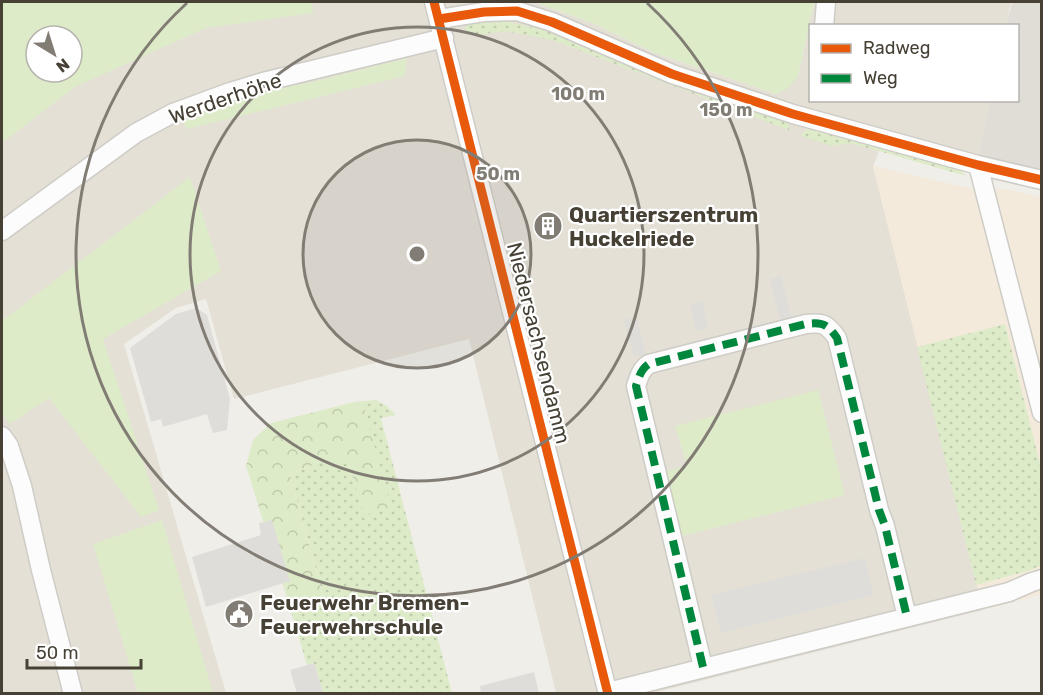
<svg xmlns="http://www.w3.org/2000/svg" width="1043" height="695" viewBox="0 0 1043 695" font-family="Rubik,sans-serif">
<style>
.residential{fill:#e4e0d6;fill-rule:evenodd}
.commercial{fill:#f3eadb}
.industrial{fill:#e0ddd7}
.grass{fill:url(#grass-dots)}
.forest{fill:url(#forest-crowns)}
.green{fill:#ddebc9;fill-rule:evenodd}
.parking{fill:#dfddd9}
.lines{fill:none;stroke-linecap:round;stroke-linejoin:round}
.street-casing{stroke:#ceccc6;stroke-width:21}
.street{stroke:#fdfcfc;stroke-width:18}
.quiet{stroke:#00873e;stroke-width:8;stroke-dasharray:15 8;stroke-linecap:butt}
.cycleway-casing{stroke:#fff;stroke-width:13}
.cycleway{stroke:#e8590c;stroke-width:9}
.ring{fill:none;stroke:#827d74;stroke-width:3}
.labels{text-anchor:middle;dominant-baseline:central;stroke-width:4.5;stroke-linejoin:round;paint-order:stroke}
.street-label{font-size:21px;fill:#464035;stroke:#fff}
.poi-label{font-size:21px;font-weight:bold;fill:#464035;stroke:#fff;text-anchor:start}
.centre{fill:#827d74;stroke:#fff;stroke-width:3}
.ring-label{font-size:18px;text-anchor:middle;font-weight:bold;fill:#827d74;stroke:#fff;stroke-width:4.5;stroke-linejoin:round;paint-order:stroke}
</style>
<defs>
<pattern id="grass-dots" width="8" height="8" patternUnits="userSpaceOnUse" patternTransform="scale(1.5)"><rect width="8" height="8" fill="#ddebc9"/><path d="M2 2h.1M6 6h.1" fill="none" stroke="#bfcbad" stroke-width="1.8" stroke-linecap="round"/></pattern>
<pattern id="forest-crowns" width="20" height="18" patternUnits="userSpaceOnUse" patternTransform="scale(1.5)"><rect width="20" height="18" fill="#ddebc9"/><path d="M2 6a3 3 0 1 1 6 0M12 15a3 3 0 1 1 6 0" fill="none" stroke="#bfcbad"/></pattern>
</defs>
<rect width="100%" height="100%" fill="#f0eee9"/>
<path class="residential" d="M2,2H534L590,22L655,53L776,94L798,76L814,2H1011L1006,25L810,26V100L990,101L978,158L887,132L873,166L983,610L653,693H556L469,339L234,399L206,299L176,308L124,344L226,693H2ZM36,36H72V72H36Z"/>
<path class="commercial" d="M873,166L973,189H1005L1041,197V595L983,610Z"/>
<path class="industrial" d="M1012,2H1041V170L978,158L990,101L1018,100V26L1006,25Z"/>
<path class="grass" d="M479,21L509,22L555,33L788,119L789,130L552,40L506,31L476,35L466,31L465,25Z
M809,126L961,171L966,176L851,143L832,146L801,136Z
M1005,324L1041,468V565L1031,570L976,585L917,347Z
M376,400L387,406L396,415L381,418L452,693H323L314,663L307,665L289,605L324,599L290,474L318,463H348L365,514V410L354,402Z"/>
<path class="forest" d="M354,402L365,410L391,507L365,515L348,463H318L290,474L324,600L289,605L246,466L253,440L271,423Z"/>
<path class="green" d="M2,2H312L313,13L206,28L75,87L2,143ZM36,36H72V72H36Z
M534,2H814L798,76L788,88L776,94L655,53L590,22Z
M407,58L405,76L187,129L180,117L276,87L308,83Z
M190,177L221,271L103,339L159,510L141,517L49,398L10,424L2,413V321Z
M818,390L845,495L682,536L665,472L687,465L675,426Z
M162,520L213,693H138L93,544Z"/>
<path class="parking" d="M781,276L791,317L780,320L770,279Z
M702,301L708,328L696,331L690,304Z
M196,308L207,315L230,399L227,430L213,433L207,414L163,427L161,419L151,422L130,348L176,314Z
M636,316L646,354L634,357L624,320Z
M272,520L290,581L206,607L192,557L261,535L259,523Z
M865,558L874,595L721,633L711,595Z
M314,663L323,693H297L290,670Z
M534,672L539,693H481L480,686Z"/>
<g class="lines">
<g class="street-casing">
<path id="street" d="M434,2L608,694
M439,19L484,12L517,11L552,22L672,74L793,114L978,165L1042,180
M824,26L826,2
M978,165L1042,413
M2,231L136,133L173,113L230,92L263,82L444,38
M2,436L9,446L22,486L41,570L73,694
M703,667L636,386C639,377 641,369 649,364L806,324C823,322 827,324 837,338L879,510L885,526L907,617
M608,692L1009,592L1032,582L1042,579"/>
</g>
<use href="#street" class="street"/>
<path class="quiet" d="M703,667L636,386C639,377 641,369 649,364L806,324C823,322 827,324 837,338L879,510L885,526L907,617"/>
<g class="cycleway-casing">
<path id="cycleway" d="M434,2L608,694
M439,19L484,12L517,11L552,22L672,74L793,114L978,165L1042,180"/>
</g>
<use href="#cycleway" class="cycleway"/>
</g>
<circle cx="417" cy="254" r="114" fill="#827d74" fill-opacity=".12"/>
<g class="ring">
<circle cx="417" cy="254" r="114"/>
<circle cx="417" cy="254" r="227"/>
<path d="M647 3A341 341 0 1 1 187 3"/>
</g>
<defs>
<g id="building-disc" transform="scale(1.5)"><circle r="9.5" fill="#827d74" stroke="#fff"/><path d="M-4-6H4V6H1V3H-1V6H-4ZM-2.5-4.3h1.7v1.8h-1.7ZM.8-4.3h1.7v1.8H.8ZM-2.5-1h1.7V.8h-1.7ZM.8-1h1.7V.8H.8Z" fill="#fff"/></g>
<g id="civic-disc" transform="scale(1.5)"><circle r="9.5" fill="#827d74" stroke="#fff"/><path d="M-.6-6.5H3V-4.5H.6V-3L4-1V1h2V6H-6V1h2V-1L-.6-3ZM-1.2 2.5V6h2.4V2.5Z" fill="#fff"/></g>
</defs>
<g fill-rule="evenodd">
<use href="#building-disc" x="548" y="226"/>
<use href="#civic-disc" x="239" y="614"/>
</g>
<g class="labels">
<g class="street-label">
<text transform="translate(225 98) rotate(-19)">Werderhöhe</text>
<text transform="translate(539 343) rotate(76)">Niedersachsendamm</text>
</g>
<g class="poi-label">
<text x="569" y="214">Quartierszentrum<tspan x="569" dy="24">Huckelriede</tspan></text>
<text x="260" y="602">Feuerwehr Bremen-<tspan x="260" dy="24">Feuerwehrschule</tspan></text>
</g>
</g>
<circle cx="417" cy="254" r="9" class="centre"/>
<g class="ring-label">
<text x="578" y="100">100 m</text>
<text x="726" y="116">150 m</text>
<text x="498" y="180">50 m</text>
</g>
<rect width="1043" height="695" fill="none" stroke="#464035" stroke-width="6"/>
<rect x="809" y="24" width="210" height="78" fill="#ffffff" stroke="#b5b3ae" stroke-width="1.5"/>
<rect x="821" y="44" width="30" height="9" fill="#e8590c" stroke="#b5b3ae" stroke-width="1.5"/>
<text x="863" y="54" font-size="18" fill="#464035">Radweg</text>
<rect x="821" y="74" width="30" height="9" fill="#00873e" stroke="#b5b3ae" stroke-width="1.5"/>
<text x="863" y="84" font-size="18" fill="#464035">Weg</text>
<g transform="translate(54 54) rotate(142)"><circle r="28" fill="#ffffff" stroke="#b5b3ae" stroke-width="1.5"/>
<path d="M0-4.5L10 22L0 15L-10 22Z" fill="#827d74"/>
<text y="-9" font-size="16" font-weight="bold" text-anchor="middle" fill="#464035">N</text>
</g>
<path d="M27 659v9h114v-9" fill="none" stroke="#464035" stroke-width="3"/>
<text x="36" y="659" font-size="18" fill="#464035" stroke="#ffffff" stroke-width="4.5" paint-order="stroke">50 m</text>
</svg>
